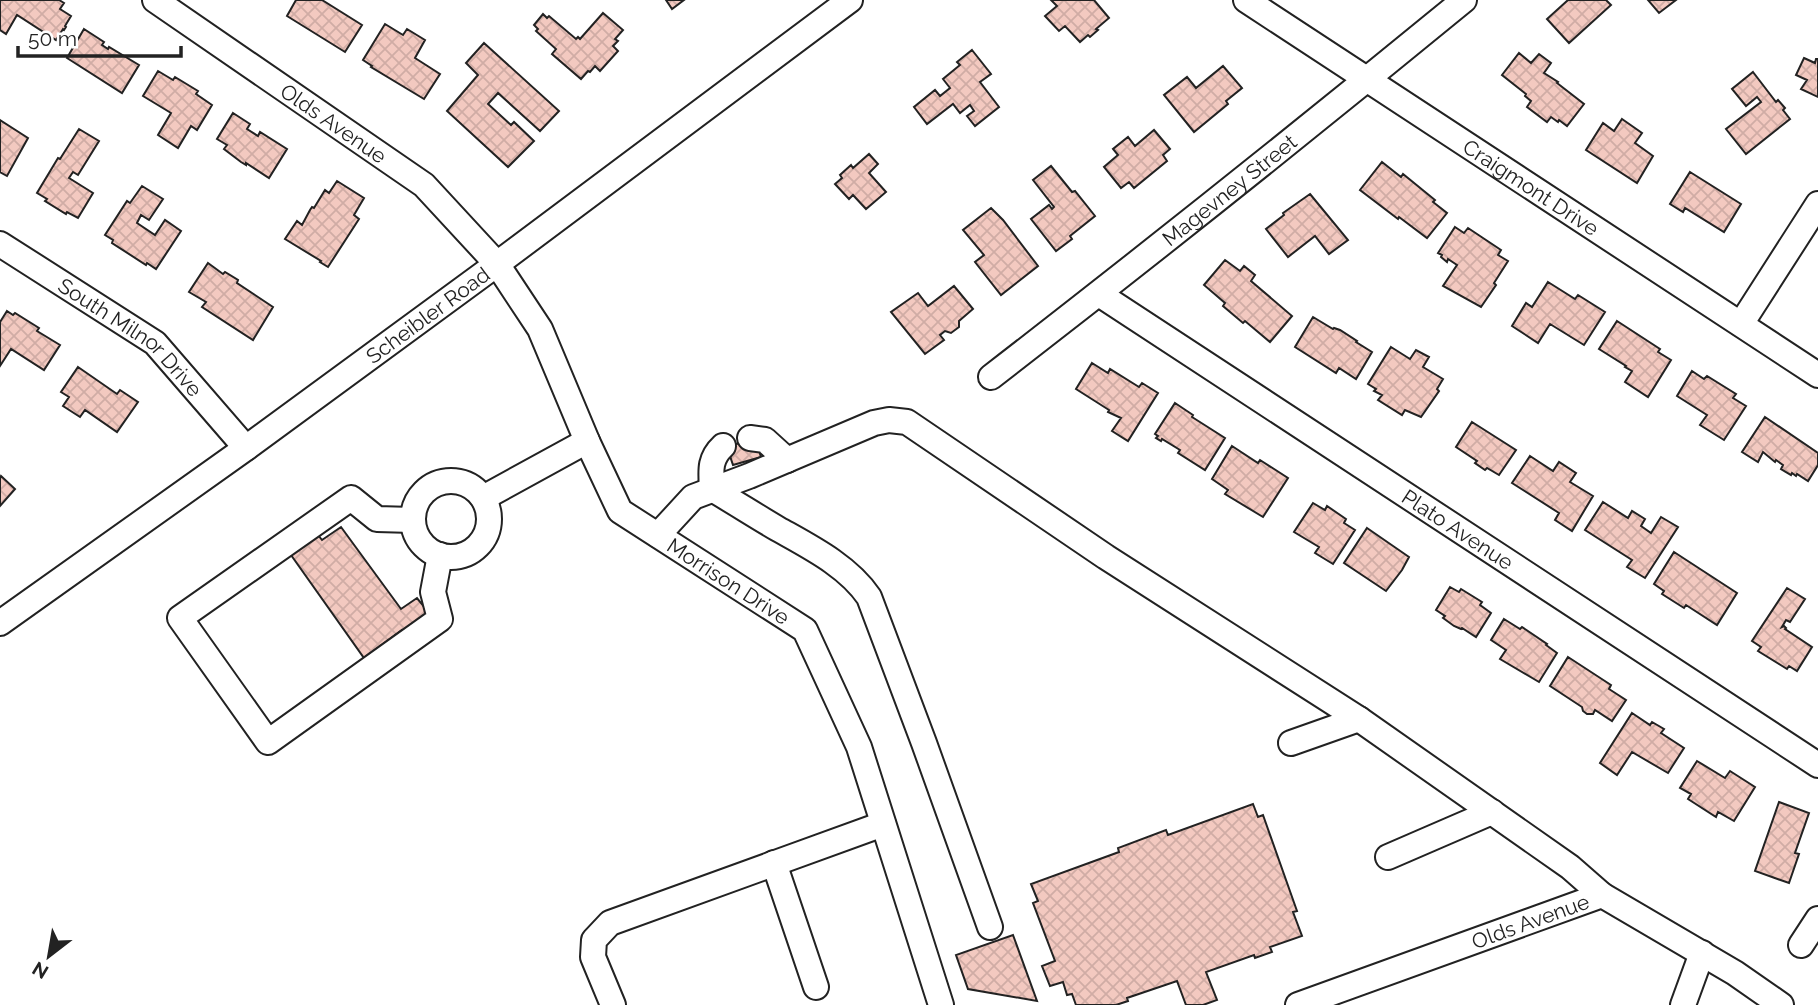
<svg xmlns="http://www.w3.org/2000/svg" width="1818" height="1005" viewBox="0 0 1818 1005" font-family="Raleway,sans-serif">
<style>
.building{fill:url(#building-cross-hatch);stroke:#222;stroke-width:2}
.lines{fill:none;stroke-linecap:round;stroke-linejoin:round}
.minor-casing{stroke:#222;stroke-width:28}
.minor{stroke:#fff;stroke-width:24}
.labels{text-anchor:middle;dominant-baseline:central;stroke-width:5;stroke-linejoin:round;paint-order:stroke}
.street-label{font-size:21px;fill:#222;stroke:#fff}
</style>
<defs>
<pattern id="building-cross-hatch" width="8" height="8" patternUnits="userSpaceOnUse" patternTransform="scale(1.75)"><rect width="8" height="8" fill="#f3c9c0"/><path d="M0 0l8 8M0 8l8-8" fill="none" stroke="#d0aca5"/></pattern>
</defs>
<rect width="100%" height="100%" fill="#fff"/>
<path class="building" d="M0,0H59L64,3L60,9L71,16L65,26L66,27L64,30L63,29L56,40L17,15L6,34L0,30Z
M296,0H322L362,25L345,52L287,16Z
M666,0H684L672,9Z
M1051,0H1094L1109,18L1096,29L1098,30L1090,37L1088,35L1080,42L1065,26L1059,31L1045,16L1057,6Z
M1568,0H1606L1611,5L1569,43L1547,19Z
M1648,0H1676L1659,13Z
M603,13L623,30L615,39L618,41L613,46L618,51L600,71L595,66L590,72L588,71L581,79L552,54L556,49L536,31L538,29L534,25L543,14L547,18L549,16L576,39L578,37L580,39Z
M385,24L403,35L407,29L425,40L415,58L440,74L424,99L371,67L372,66L363,60Z
M84,29L104,42L102,45L108,49L109,47L139,65L122,93L67,58Z
M484,43L559,111L540,131L498,93L488,104L511,125L514,122L534,141L508,167L447,111L478,75L466,63Z
M972,50L991,74L980,82L999,107L975,126L967,116L974,111L970,105L960,113L953,104L927,124L914,107L935,90L940,96L950,88L943,79L960,65L957,62Z
M1519,53L1531,63L1539,54L1551,63L1544,73L1558,82L1557,83L1584,104L1567,126L1559,120L1558,122L1551,117L1547,122L1527,107L1531,101L1525,96L1526,94L1502,75Z
M1804,58L1815,63L1816,59H1818V97L1801,89L1807,80L1796,75Z
M1223,66L1242,88L1226,101L1228,104L1194,132L1164,95L1187,77L1196,88Z
M158,71L173,80L175,77L198,91L196,94L212,105L197,130L191,126L178,148L158,135L171,113L143,96Z
M1753,72L1776,102L1778,100L1785,108L1783,110L1790,119L1746,154L1726,129L1761,102L1757,97L1746,106L1732,89Z
M233,113L250,124L247,129L258,136L260,132L287,149L269,178L246,163V165L241,162L224,149L227,145L217,139Z
M1622,119L1642,133L1635,143L1653,156L1637,183L1586,150L1603,123L1614,131Z
M0,120L28,138L7,176L0,172Z
M79,129L99,141L78,175L73,172L69,178L93,193L78,218L67,212L66,214L45,201L47,199L37,193L58,158L60,159Z
M1154,130L1170,149L1163,155L1167,161L1134,188L1129,182L1121,188L1104,167L1118,155L1113,149L1128,137L1135,146Z
M869,154L878,164L869,173L886,192L866,209L853,195L849,199L835,184L842,178L840,175L851,165L853,168Z
M1382,162L1401,177L1403,174L1435,200L1433,202L1447,213L1427,238L1399,217L1398,219L1360,190Z
M1051,166L1072,192L1075,191L1095,216L1070,236L1072,239L1056,251L1031,219L1049,205L1052,209L1054,207L1033,180Z
M1690,172L1741,204L1724,232L1685,208L1683,212L1670,204Z
M337,181L364,198L354,215L359,219L328,267L320,262L321,261L285,239L297,221L302,225L310,210L312,207L314,208L325,190L329,193Z
M142,186L163,199L149,220L141,215L137,223L155,235L165,220L181,231L156,269L147,263L146,265L112,243L113,240L105,235L127,201L130,203Z
M1310,194L1348,240L1329,254L1315,236L1288,257L1266,229L1284,215L1283,213Z
M991,208L1003,220L1038,266L1001,295L975,262L984,255L963,230Z
M1455,227L1464,233L1468,228L1501,250L1498,255L1508,261L1494,283L1496,285L1481,307L1443,286L1457,265L1448,259L1447,262L1441,257L1442,255L1438,253Z
M1225,260L1240,271L1244,266L1255,275L1251,281L1292,316L1270,342L1245,321L1243,323L1223,306L1225,303L1204,285Z
M208,263L223,274L225,272L238,280L237,283L273,307L253,340L202,307L206,302L189,292Z
M1548,282L1575,299L1578,295L1605,312L1584,345L1550,324L1538,343L1512,326L1526,303L1532,307Z
M954,286L973,309L959,321V327L951,333L945,331L940,335L944,340L925,354L891,312L918,293L928,306Z
M7,311L13,315L15,313L39,328L37,331L60,345L44,370L11,349L0,366V322Z
M1313,317L1333,329L1334,328L1340,330L1357,341L1356,342L1372,352L1356,379L1339,368L1336,373L1295,347Z
M1617,321L1660,349L1658,352L1671,360L1648,397L1625,382L1632,371L1625,367L1626,366L1599,349Z
M1391,347L1410,359L1416,350L1429,357L1423,367L1443,379L1437,389L1439,391L1421,417L1405,410L1402,415L1378,400L1382,395L1374,391L1376,389L1368,384Z
M1092,363L1108,373L1110,369L1139,387L1142,383L1158,393L1128,441L1112,431L1121,418L1108,412L1109,410L1076,389Z
M78,367L117,394L120,390L138,402L117,432L85,410L80,417L63,406L69,397L61,392Z
M1692,371L1704,379L1707,376L1736,394L1733,398L1746,406L1724,440L1700,425L1707,415L1677,396Z
M1175,403L1193,415L1192,417L1225,438L1205,470L1178,453L1180,450L1162,439L1161,441L1156,438L1158,436L1155,434Z
M1765,417L1818,453V465L1808,481L1797,474L1796,476L1792,473L1791,475L1781,469L1783,465L1776,460L1775,462L1763,452L1758,462L1742,452Z
M1472,422L1516,450L1499,475L1487,468L1485,470L1475,463L1477,461L1456,447Z
M755,438L761,457L733,465L727,447Z
M1232,446L1258,463L1260,460L1288,478L1263,517L1225,494L1228,490L1212,479Z
M1530,456L1553,471L1559,462L1576,473L1570,482L1593,496L1572,531L1555,520L1559,513L1512,483Z
M1,476L15,489L0,506V478Z
M1603,502L1628,518L1632,511L1645,519L1641,526L1651,533L1661,517L1678,527L1645,578L1627,567L1632,560L1585,530Z
M1313,503L1325,510L1327,506L1346,519L1344,523L1355,530L1333,564L1315,553L1319,547L1294,532Z
M341,527L401,609L417,598L430,614L405,634L402,630L364,658L291,555L318,535L322,540Z
M1367,528L1409,557L1402,570L1386,591L1344,563Z
M1674,552L1737,593L1717,625L1686,605L1684,608L1662,594L1664,591L1654,584Z
M1450,587L1459,592L1461,589L1482,602L1480,605L1491,613L1476,637L1462,628L1461,629L1454,626L1443,618L1445,616L1436,610Z
M1787,588L1805,599L1790,622L1786,620L1782,627L1784,626L1786,628L1785,629L1812,647L1797,671L1789,666L1787,669L1758,651L1761,647L1752,641Z
M1504,619L1520,629L1522,627L1547,644L1546,645L1557,653L1539,682L1500,659L1506,650L1491,640Z
M1568,657L1611,685L1609,689L1626,700L1612,721L1595,710L1593,714H1587L1583,711L1582,707L1550,686Z
M1632,713L1650,725L1652,722L1664,729L1661,733L1684,748L1668,773L1632,752L1617,775L1600,763Z
M1697,761L1725,778L1730,771L1755,787L1734,821L1718,812L1716,817L1688,799L1691,794L1680,788Z
M1779,802L1809,813L1795,853L1799,854L1789,883L1755,871Z
M1253,804L1258,817L1263,815L1297,911L1293,912L1302,936L1270,947L1272,952L1255,958L1254,955L1206,972L1217,1000L1203,1005H1186L1177,981L1127,998L1128,1001L1116,1005H1076L1072,994L1067,995L1063,982L1050,986L1042,966L1055,961L1033,903L1038,901L1031,884L1119,852L1118,848L1166,830L1168,835Z
M1013,935L1037,1001L968,989L956,955Z"/>
<g class="lines">
<g class="minor-casing">
<g id="minor">
<path id="s1" d="M155,0L424,185L497,264L540,329L587,441L620,511L805,630L859,747L941,1005"/>
<path id="s2" d="M1246,0L1818,375"/>
<path id="s3" d="M0,244L155,343L246,448"/>
<path id="s4" d="M1099,294L1818,765"/>
<path d="M1741,324L1818,204"/>
<path id="s5" d="M991,377C1150,254 1308,128 1464,0"/>
<path d="M750,438L765,440L787,460"/>
<path d="M723,446C709,459 711,471 712,489C734,502 756,516 778,529C810,547 848,566 869,597L924,743L990,927"/>
<circle cx="451" cy="519" r="38"/>
<path d="M483,498L587,441"/>
<path d="M413,520L377,519L351,498L180,618L268,742L440,619L433,592L440,555"/>
<path d="M658,535L693,497L749,476L874,423L889,420L907,422L1106,557L1359,719L1570,867L1602,895"/>
<path id="s6" d="M0,623L246,448L497,264L850,0"/>
<path d="M1291,743L1359,719"/>
<path d="M1388,857L1492,812"/>
<path d="M774,863L816,987"/>
<path d="M1801,945L1818,919"/>
<path d="M613,1005L593,957L594,940L610,923L883,824"/>
<path id="s7" d="M1298,1005L1602,895L1735,973L1781,1005"/>
<path d="M1683,1005L1702,953"/>
</g>
</g>
<use href="#minor" class="minor"/>
</g>
<g class="labels">
<g class="street-label">
<text stroke="none"><textPath href="#s1" startOffset="217">Olds Avenue</textPath></text>
<text stroke="none"><textPath href="#s2" startOffset="341">Craigmont Drive</textPath></text>
<text stroke="none"><textPath href="#s5" startOffset="303">Magevney Street</textPath></text>
<text stroke="none"><textPath href="#s6" startOffset="527">Scheibler Road</textPath></text>
<text stroke="none"><textPath href="#s3" startOffset="161">South Milnor Drive</textPath></text>
<text stroke="none"><textPath href="#s4" startOffset="429">Plato Avenue</textPath></text>
<text stroke="none"><textPath href="#s1" startOffset="840">Morrison Drive</textPath></text>
<text stroke="none"><textPath href="#s7" startOffset="247">Olds Avenue</textPath></text>
</g>
</g>
<g transform="translate(49 956) rotate(211)" stroke="#ffffff" stroke-width="5" paint-order="stroke">
<path d="M0-5L12 26L0 18L-12 26Z" fill="#222222"/>
<text y="-10" font-size="19" font-weight="bold" text-anchor="middle" fill="#222222">N</text>
</g>
<path d="M18 46v10h163v-10" fill="none" stroke="#222222" stroke-width="3.5"/>
<text x="28" y="46" font-size="21" fill="#222222" stroke="#ffffff" stroke-width="5" paint-order="stroke">50 m</text>
</svg>
